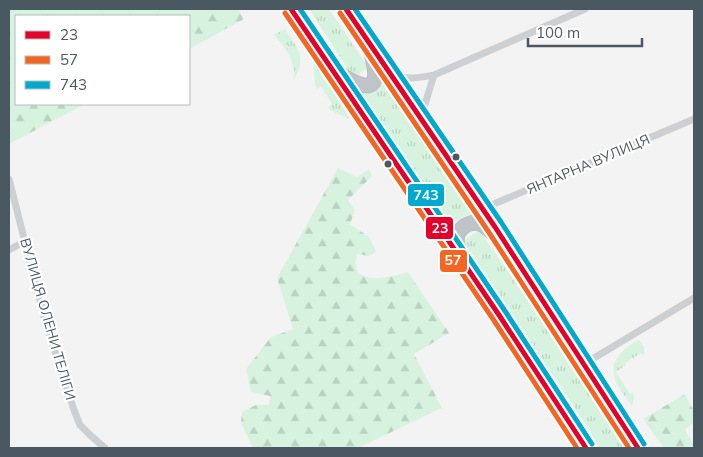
<svg xmlns="http://www.w3.org/2000/svg" width="703" height="457" viewBox="0 0 703 457" font-family="Mulish,sans-serif">
<style>
.grass{fill:url(#grass-tufts)}
.forest{fill:url(#forest-firs)}
.lines{fill:none;stroke-linecap:round;stroke-linejoin:round}
.highway-casing{stroke:#b8bec3;stroke-width:16}
.street{stroke:#cdd0d2;stroke-width:7}
.highway{stroke:#bec4c8;stroke-width:14}
.bus-1-casing{stroke:#fff;stroke-width:9}
.bus-2-casing{stroke:#fff;stroke-width:9}
.bus-3-casing{stroke:#fff;stroke-width:9}
.bus-1{stroke:#e4002b;stroke-width:5}
.bus-2{stroke:#f26522;stroke-width:5}
.bus-3{stroke:#00a9ce;stroke-width:5}
.bus-dot{fill:#495861;stroke:#fff;stroke-width:2}
.labels{text-anchor:middle;dominant-baseline:central;stroke-width:4.5;stroke-linejoin:round;paint-order:stroke}
.street-label{font-size:14px;fill:#495861;stroke:#fff}
.line-badge{stroke:#fff;stroke-width:2}
.badge-label{font-size:14px;text-anchor:middle;font-weight:bold;fill:#fff}
</style>
<defs>
<pattern id="grass-tufts" width="24" height="20" patternUnits="userSpaceOnUse" patternTransform="scale(1.25)"><rect width="24" height="20" fill="#d7f3df"/><path d="M3 7l-1-3M5 7V3M7 7l1-3M15 17l-1-3M17 17v-4M19 17l1-3" fill="none" stroke="#bad2c2"/></pattern>
<pattern id="forest-firs" width="22" height="20" patternUnits="userSpaceOnUse" patternTransform="scale(1.25)"><rect width="22" height="20" fill="#d7f3df"/><path d="M5 1l3.5 6h-7zM16 11l3.5 6h-7z" fill="#bad2c2"/></pattern>
</defs>
<rect width="100%" height="100%" fill="#f4f3f3"/>
<path class="grass" d="M309,9H329L366,64L368,67L357,76L350,72Z
M285,29C298,48 308,58 293,80C298,64 284,45 274,35Z
M313,59L350,119L331,111L328,107L332,104L321,86L317,89L315,85Z
M381,81L472,215C462,215 455,220 451,228L361,95C371,94 376,89 381,81Z
M478,232L482,234L580,375L626,448H599L587,426L465,245L466,239L474,233Z
M639,340L644,347V354L642,355L641,353L625,363L626,365L616,372L630,394L633,392L634,397L632,406C626,397 616,386 614,376C610,359 626,346 639,340Z"/>
<path class="forest" d="M9,9H238L244,19L189,49V16H16V104H85L9,144Z
M338,168L357,177L369,169L372,176L348,200L355,210L350,224L369,237L376,252L369,256L357,254C348,289 390,277 408,272L449,333L414,354L442,408L358,448H253L241,423L242,412L256,405H269L270,396L251,392L246,369L271,337L293,329L277,278Z
M685,394L694,411V422L685,430L694,445V448H664L643,419Z"/>
<g class="lines">
<g class="highway-casing">
<path id="highway" d="M291,9L499,315L586,448
M346,9C446,153 545,299 638,448
M335,71C343,76 373,98 375,76C376,68 372,56 370,48
M461,254C459,250 457,246 457,242C455,230 469,219 481,224C486,226 490,231 494,234"/>
</g>
<path class="street" d="M393,74C408,80 418,78 434,75L585,9
M421,117L434,75
M9,179L45,321L74,410L80,425L90,435L105,448
M482,209L694,119
M9,250L25,241
M584,364L694,298"/>
<use href="#highway" class="highway"/>
<g class="bus-1-casing">
<path id="bus-1" d="M291,9L499,315L586,448
M346,9L495,227L638,448"/>
</g>
<g class="bus-2-casing">
<path id="bus-2" d="M285,13L493,319L577,448
M340,13L488,231L629,448"/>
</g>
<g class="bus-3-casing">
<path id="bus-3" d="M300,9L505,311L592,444
M355,9L501,222L644,444"/>
</g>
<use href="#bus-1" class="bus-1"/>
<use href="#bus-2" class="bus-2"/>
<use href="#bus-3" class="bus-3"/>
</g>
<g class="bus-dot">
<circle cx="456" cy="157" r="4.5"/>
<circle cx="388" cy="164" r="4.5"/>
</g>
<g class="labels">
<g class="street-label">
<text transform="translate(588 164) rotate(-23)">ЯНТАРНА ВУЛИЦЯ</text>
<text transform="translate(48 319) rotate(74)">ВУЛИЦЯ ОЛЕНИ ТЕЛІГИ</text>
</g>
</g>
<g class="line-badge">
<rect x="407" y="183" width="38" height="24" rx="5" fill="#00a9ce"/>
<rect x="425" y="216" width="29" height="24" rx="5" fill="#e4002b"/>
<rect x="439" y="249" width="29" height="24" rx="5" fill="#f26522"/>
</g>
<g class="badge-label">
<text x="426" y="200">743</text>
<text x="440" y="233">23</text>
<text x="453" y="265">57</text>
</g>
<rect width="703" height="457" fill="none" stroke="#495861" stroke-width="20"/>
<rect x="15" y="15" width="175" height="90" fill="#ffffff" stroke="#b6bcc0"/>
<rect x="25" y="31" width="25" height="8" fill="#e4002b" stroke="#b6bcc0"/>
<text x="60" y="40" font-size="15" fill="#495861">23</text>
<rect x="25" y="56" width="25" height="8" fill="#f26522" stroke="#b6bcc0"/>
<text x="60" y="65" font-size="15" fill="#495861">57</text>
<rect x="25" y="81" width="25" height="8" fill="#00a9ce" stroke="#b6bcc0"/>
<text x="60" y="90" font-size="15" fill="#495861">743</text>
<path d="M528 38v8h114v-8" fill="none" stroke="#495861" stroke-width="2.5"/>
<text x="536" y="38" font-size="15" fill="#495861" stroke="#ffffff" stroke-width="4" paint-order="stroke">100 m</text>
</svg>
